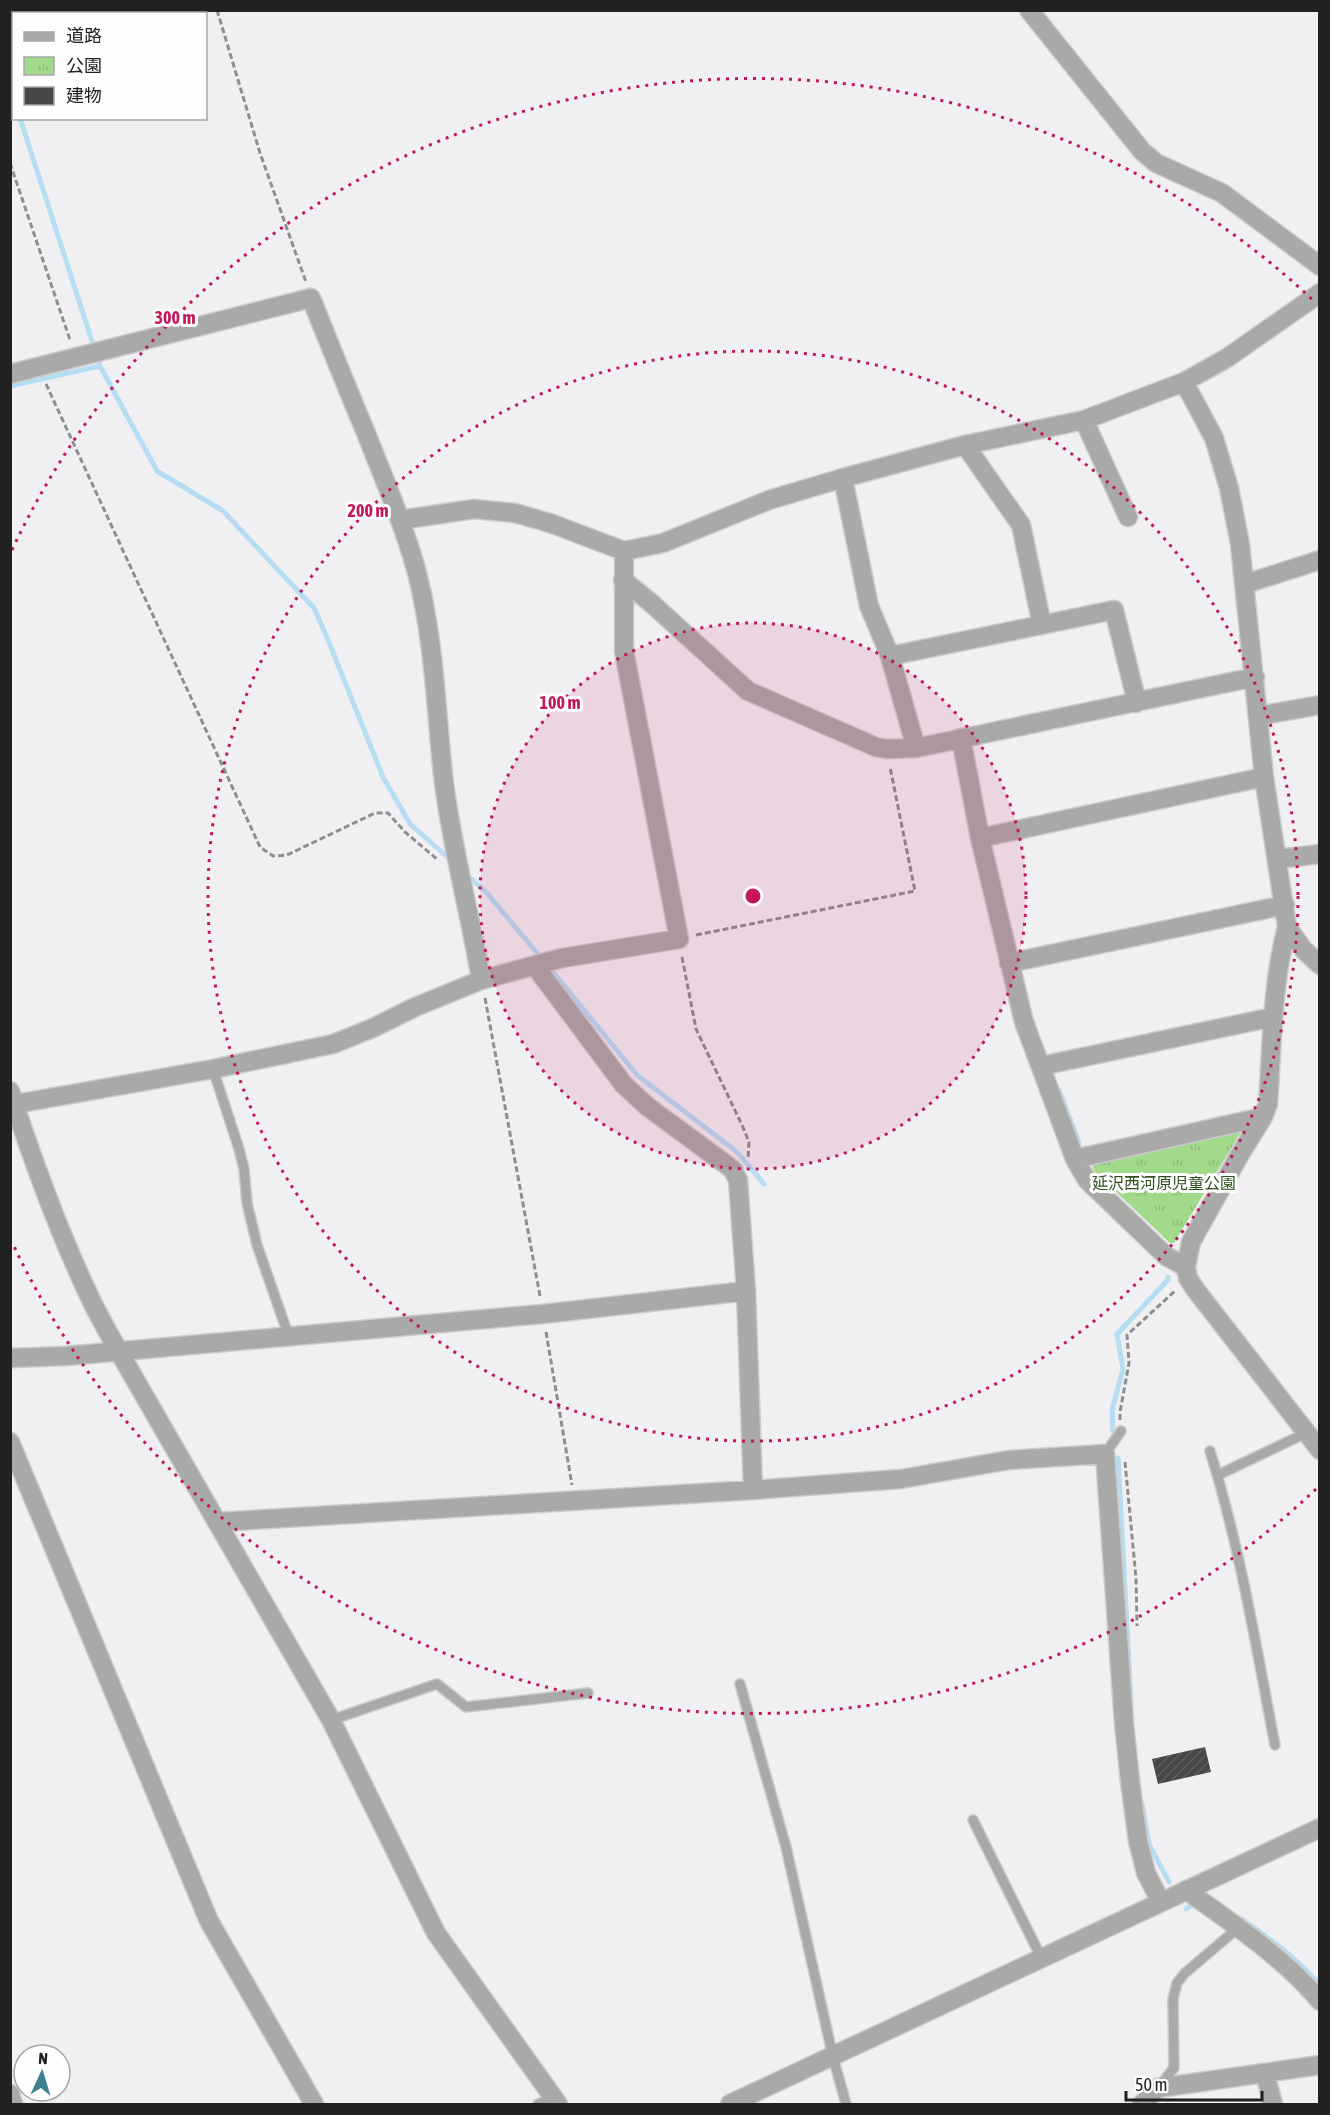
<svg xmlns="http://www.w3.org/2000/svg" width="1330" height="2115" viewBox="0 0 1330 2115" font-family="'Asap Condensed','Noto Sans JP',sans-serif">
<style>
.park{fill:url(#park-tufts)}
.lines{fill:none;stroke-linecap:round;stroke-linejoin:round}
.stream{stroke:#b7ddf3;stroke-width:5}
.building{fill:url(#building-hatch)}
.service-casing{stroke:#cbcbcd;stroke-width:12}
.minor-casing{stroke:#cbcbcd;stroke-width:21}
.tertiary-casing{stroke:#cbcbcd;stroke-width:21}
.path{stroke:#8e8e90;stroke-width:3;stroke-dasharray:6 3;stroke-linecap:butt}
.service{stroke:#a9a9a8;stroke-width:9}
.minor{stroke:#a9a9a8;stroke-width:18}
.tertiary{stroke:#a9a9a8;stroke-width:18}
.ring{fill:none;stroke:#c2185b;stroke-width:3;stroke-dasharray:3 6}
.labels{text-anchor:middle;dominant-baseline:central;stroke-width:6;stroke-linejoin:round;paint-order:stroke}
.park-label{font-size:16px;fill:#2c511a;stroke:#fefeff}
.centre{fill:#c2185b;stroke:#fefeff;stroke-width:3}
.ring-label{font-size:18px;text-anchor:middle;font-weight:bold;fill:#c2185b;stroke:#fefeff;stroke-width:6;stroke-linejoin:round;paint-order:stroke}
</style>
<defs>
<pattern id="park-tufts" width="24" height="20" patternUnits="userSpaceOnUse" patternTransform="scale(1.5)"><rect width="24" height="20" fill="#a2da8b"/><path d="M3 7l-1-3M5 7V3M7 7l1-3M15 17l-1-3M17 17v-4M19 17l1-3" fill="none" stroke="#8bbb78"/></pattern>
<pattern id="building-hatch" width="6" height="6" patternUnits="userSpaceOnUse" patternTransform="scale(1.5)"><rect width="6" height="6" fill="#474749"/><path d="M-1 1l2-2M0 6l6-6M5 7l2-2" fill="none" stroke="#5e5e60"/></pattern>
</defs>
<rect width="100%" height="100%" fill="#f0f0f3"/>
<path class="park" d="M1242,1126L1241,1132L1174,1243H1170L1094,1171L1091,1159Z"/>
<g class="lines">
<path class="stream" d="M10,93L14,101
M20,118L100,366
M10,386L100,366L157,471L223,511L314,608L328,640L383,777L410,824L453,862
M466,874L487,893L542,959
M548,966L637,1075L737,1152L764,1184
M1059,1090L1079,1142
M1113,1431L1112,1410L1123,1369L1117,1334L1168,1280V1277
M1118,1458L1131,1702
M1142,1804L1149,1844L1169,1882
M1186,1909L1193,1905
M1242,1919C1269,1939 1299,1959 1320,1986"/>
</g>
<path class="building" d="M1205,1747L1211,1772L1158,1784L1152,1759Z"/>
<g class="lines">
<g class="service-casing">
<path id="service" d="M213,1069L239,1149L244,1169L247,1203L257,1245L289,1337
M1210,1451C1240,1547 1256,1646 1275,1745
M1105,1454L1121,1431
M1218,1475L1306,1433
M740,1684L786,1847L833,2057L846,2104
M331,1720L437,1684L466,1707L588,1693
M973,1820L1041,1957
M1159,2087L1174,2068L1173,1999L1177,1983L1185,1973L1238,1928
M538,2104L554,2098"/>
</g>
<g class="minor-casing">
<path id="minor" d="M1029,10L1142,151L1156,163L1222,193L1320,266
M143,14L151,10
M10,70L14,69
M10,374L311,298C329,343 347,388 366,433C384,479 404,525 417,573C434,639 436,708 443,775C451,845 470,912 481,980
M1184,382L1214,438L1229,488L1240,544L1264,777L1287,927C1272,984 1272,1045 1268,1104L1263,1117L1239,1156L1191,1242L1186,1267
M1084,420L1128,517
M965,445L1021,525L1042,625
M843,478L869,606L890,656L916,748L1255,677
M400,520L474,509L515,513L550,523L624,551L663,543L769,500L843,478L965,445L1084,420L1184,382L1227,358L1320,293
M623,580L650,602L748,691L876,747L887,749L916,748
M1245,584L1320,560
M890,656L1114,610L1137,703
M1258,716L1320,705
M961,738L980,838L1024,1022L1075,1159L1087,1180L1166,1256L1186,1267L1188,1278L1195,1289L1320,1450
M980,838L1264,777
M1278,859L1320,854
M1287,927L1304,950L1320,965
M1009,963L1285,905
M535,966L624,1085L648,1107L724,1163L733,1170L738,1180L746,1291L753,1490
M1041,1066L1273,1017
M10,1105L213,1069L333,1044L375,1027L413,1008L481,980L562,958L679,939L624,651V551
M1075,1159L1263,1117
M10,1358L66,1356L543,1314L746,1291
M10,1442L209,1921L314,2104
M217,1522L753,1490L901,1479L1009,1460L1105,1454L1124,1723L1130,1781L1138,1841L1146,1873L1161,1902
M1186,1890C1233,1924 1282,1956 1320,2001
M1265,2073L1273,2104
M10,2094L13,2104
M1142,2104L1158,2088L1320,2065"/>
</g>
<g class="tertiary-casing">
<path id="tertiary" d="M10,1091C32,1158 56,1225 86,1289C95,1310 107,1330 118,1350L331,1720L436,1933L558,2104
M730,2104L1320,1828"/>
</g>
<path class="path" d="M217,10L260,153L306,282
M10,163L70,340
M46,384L260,847L273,856L287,855L375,813H388L405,832L438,860
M696,935L915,891L890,767
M682,957L696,1029L742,1125L749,1142L748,1159
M485,998L540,1296
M546,1332L572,1485
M1120,1420V1412L1129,1363L1127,1335L1176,1290
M1125,1462L1136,1578L1137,1626"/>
<use href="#service" class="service"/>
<use href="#minor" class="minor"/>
<use href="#tertiary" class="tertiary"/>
</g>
<circle cx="753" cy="896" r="273" fill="#c2185b" fill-opacity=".12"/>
<g class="ring">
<circle cx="753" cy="896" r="273"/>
<circle cx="753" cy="896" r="545"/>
<path d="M1316 1489A818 818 0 0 1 12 1242M12 550A818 818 0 0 1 1316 303"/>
</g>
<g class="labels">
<g class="park-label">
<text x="1164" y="1183">延沢西河原児童公園</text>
</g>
</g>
<circle cx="753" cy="896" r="9" class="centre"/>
<g class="ring-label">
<text x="175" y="324">300 m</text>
<text x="368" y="517">200 m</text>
<text x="560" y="709">100 m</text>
</g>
<rect width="1330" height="2115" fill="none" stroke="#212122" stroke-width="24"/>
<rect x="12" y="12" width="195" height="108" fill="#fefeff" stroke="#a6a6a7" stroke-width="1.5"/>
<rect x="24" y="32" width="30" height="9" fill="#a9a9a8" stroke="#a6a6a7" stroke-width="1.5"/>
<text x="66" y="42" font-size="18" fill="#212122">道路</text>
<rect x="24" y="57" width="30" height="18" fill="url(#park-tufts)" stroke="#a6a6a7" stroke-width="1.5"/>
<text x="66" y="72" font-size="18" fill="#212122">公園</text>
<rect x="24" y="87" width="30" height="18" fill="#474749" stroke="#a6a6a7" stroke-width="1.5"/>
<text x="66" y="102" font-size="18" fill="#212122">建物</text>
<g transform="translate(42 2073) rotate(4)"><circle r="28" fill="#fefeff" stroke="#a6a6a7" stroke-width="1.5"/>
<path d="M0-4.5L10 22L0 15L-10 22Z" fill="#3c818d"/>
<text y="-9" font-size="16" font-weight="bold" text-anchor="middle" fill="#212122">N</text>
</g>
<path d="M1126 2091v9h136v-9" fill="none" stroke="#212122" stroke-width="3"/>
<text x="1135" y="2091" font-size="18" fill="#212122" stroke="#fefeff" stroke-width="4.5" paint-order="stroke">50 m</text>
</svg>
